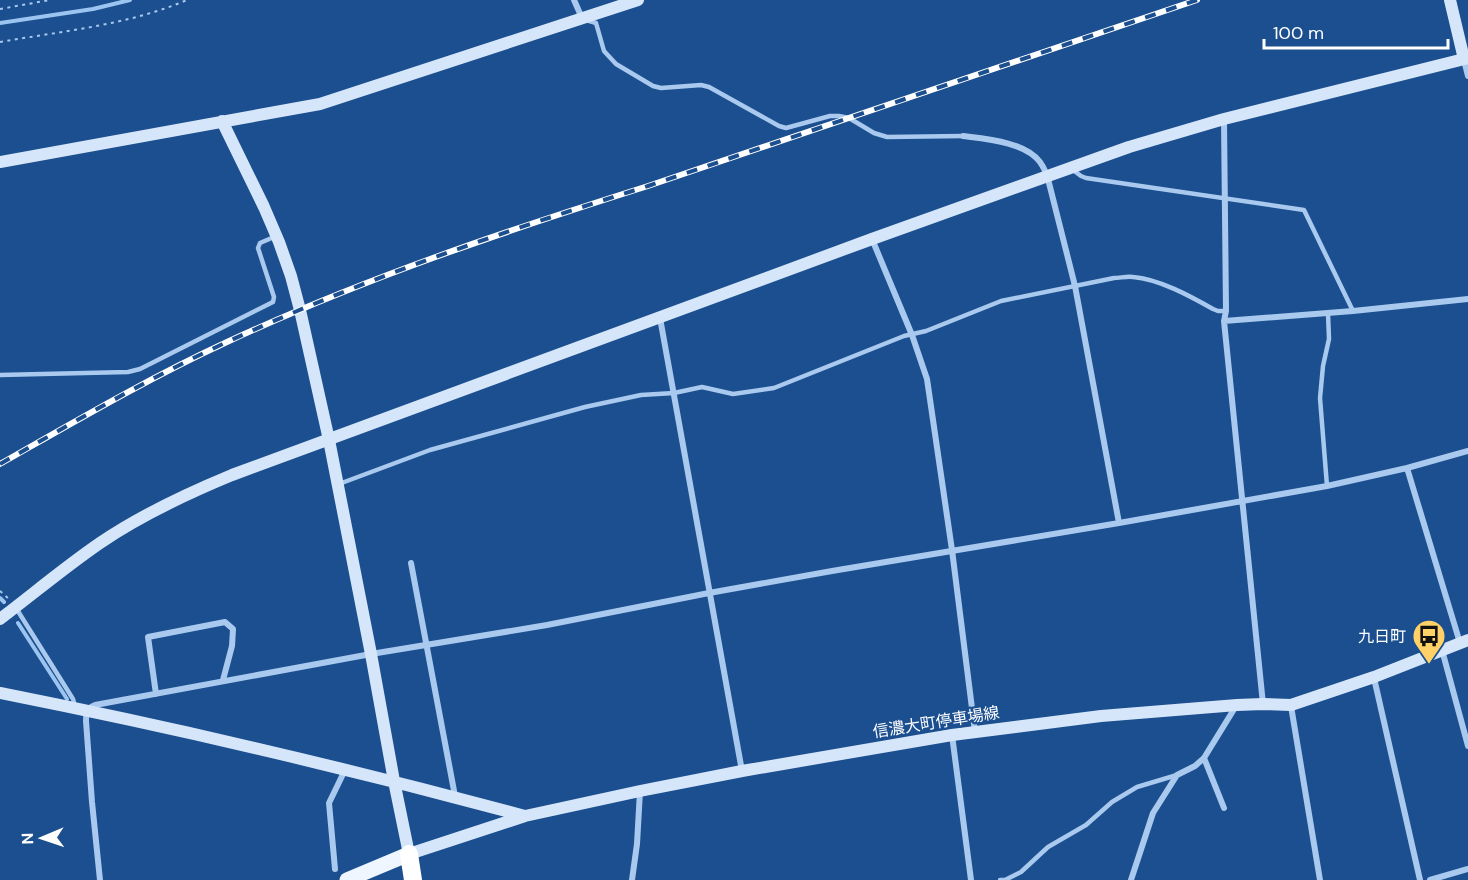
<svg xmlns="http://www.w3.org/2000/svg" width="1468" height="880" viewBox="0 0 1468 880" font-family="'DM Sans','Noto Sans JP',sans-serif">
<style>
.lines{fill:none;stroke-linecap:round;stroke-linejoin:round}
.stream{stroke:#9cc4f0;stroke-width:4}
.path{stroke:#a9c9ee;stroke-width:2;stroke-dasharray:3 4.5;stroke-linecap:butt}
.lane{stroke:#a9c9ee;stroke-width:4.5}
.street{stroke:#a9c9ee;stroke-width:6}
.secondary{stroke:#d6e6fa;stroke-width:12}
.primary{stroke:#f0f6ff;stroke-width:15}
.highway{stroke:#fff;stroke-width:18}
.rail-casing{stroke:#fff;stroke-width:6}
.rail{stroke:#1b4f8f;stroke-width:4;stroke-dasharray:11;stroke-linecap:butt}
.labels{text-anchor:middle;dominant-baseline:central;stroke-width:4.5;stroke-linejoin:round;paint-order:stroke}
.poi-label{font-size:16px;fill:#fff;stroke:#1b4f8f;text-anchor:end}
.street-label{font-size:16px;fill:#fff;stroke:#1b4f8f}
</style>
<rect width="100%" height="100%" fill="#1b4f8f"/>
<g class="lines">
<path class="stream" d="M0,23L93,9L130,0
M0,598L4,602
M18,623L67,699"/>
<path class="path" d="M0,9L50,0
M0,42C63,31 128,25 187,0
M0,591L9,599"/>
<path class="lane" d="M586,20L596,23L604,51L616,64L653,86L661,88L701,85L709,87L779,126L786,128L830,116H839L849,118L874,133L887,137L963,136
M1073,170L1081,176L1086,178L1304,210L1353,311
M0,375L128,372L140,369L273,302L274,297L258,248L260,243L274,237
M339,484L430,450L585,407L641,395L674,393L702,387L733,394L774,388L904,336L926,331L1001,301L1114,278C1120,278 1127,276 1133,277C1159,279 1190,296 1213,309L1218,311H1226
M1327,486L1320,398L1323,366L1329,339L1328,313
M16,608L73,699L75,706
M1000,880H1005L1021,872L1048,847L1086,825L1112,802L1137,787L1177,775"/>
<path class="street" d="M574,0L582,18
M1464,60L1468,76
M1224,120L1226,311L1224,321L1263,704
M963,136C987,139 1025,142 1040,162C1043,166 1045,171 1047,175L1075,286L1119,523
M872,239L912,335L927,379L952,550L975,732
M660,318L742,771
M1224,321L1353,311L1468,299
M1407,468L1460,643
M411,563L455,796
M1442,650L1468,746
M1374,678L1420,880
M156,694L148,637L225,622L233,629L232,646L223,680
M1291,706L1320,880
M952,735L971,880
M1204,758L1224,808
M335,869L329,803L345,770
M100,880L92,802L86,721C86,712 87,708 95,705L371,654L547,625L709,593L832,571L1119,523L1327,486L1407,468L1468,451
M632,880L637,844L640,791
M1131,880L1153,813L1177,775L1195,766L1204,758L1236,706
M1430,880L1468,869"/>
<path class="secondary" d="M1450,0L1464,59
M222,121L264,207L279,242L291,276L300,310L329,440L371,654L394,781L409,854L525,816L640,791L742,771L952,735L1101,716L1237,705L1263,704L1291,705L1374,677L1468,640
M0,162L320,104L638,0
M0,619C33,594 65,567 100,543C141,515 186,494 232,475L872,239L1129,147L1224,119L1468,58
M0,693C176,728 351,769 525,816"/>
<path class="primary" d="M347,880L409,854"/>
<path class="highway" d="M409,854L413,880"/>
<g class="rail-casing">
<path id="rail" d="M0,464C74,422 149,378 227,342C363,279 505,231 648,186L1197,0"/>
</g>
<use href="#rail" class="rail"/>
</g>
<defs>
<g id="bus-pin" transform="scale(1.725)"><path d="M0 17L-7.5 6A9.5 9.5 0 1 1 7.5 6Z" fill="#ffd166" stroke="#1b4f8f"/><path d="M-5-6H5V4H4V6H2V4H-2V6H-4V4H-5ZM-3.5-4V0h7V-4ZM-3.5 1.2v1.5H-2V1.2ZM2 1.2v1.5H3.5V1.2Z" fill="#111"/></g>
</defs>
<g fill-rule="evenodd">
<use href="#bus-pin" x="1429" y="636"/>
</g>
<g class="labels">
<g class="poi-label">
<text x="1406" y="636">九日町</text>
</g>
<g class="street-label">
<text transform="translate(936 722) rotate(-9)">信濃大町停車場線</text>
</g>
</g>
<g transform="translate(42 838) rotate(268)" stroke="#1b4f8f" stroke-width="4.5" paint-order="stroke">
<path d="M0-4.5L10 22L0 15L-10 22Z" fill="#ffffff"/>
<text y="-9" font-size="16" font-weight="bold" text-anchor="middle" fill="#ffffff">N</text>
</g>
<path d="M1264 39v9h184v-9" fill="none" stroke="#ffffff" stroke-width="3"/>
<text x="1273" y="39" font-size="18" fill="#ffffff" stroke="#1b4f8f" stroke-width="4.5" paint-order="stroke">100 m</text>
</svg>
